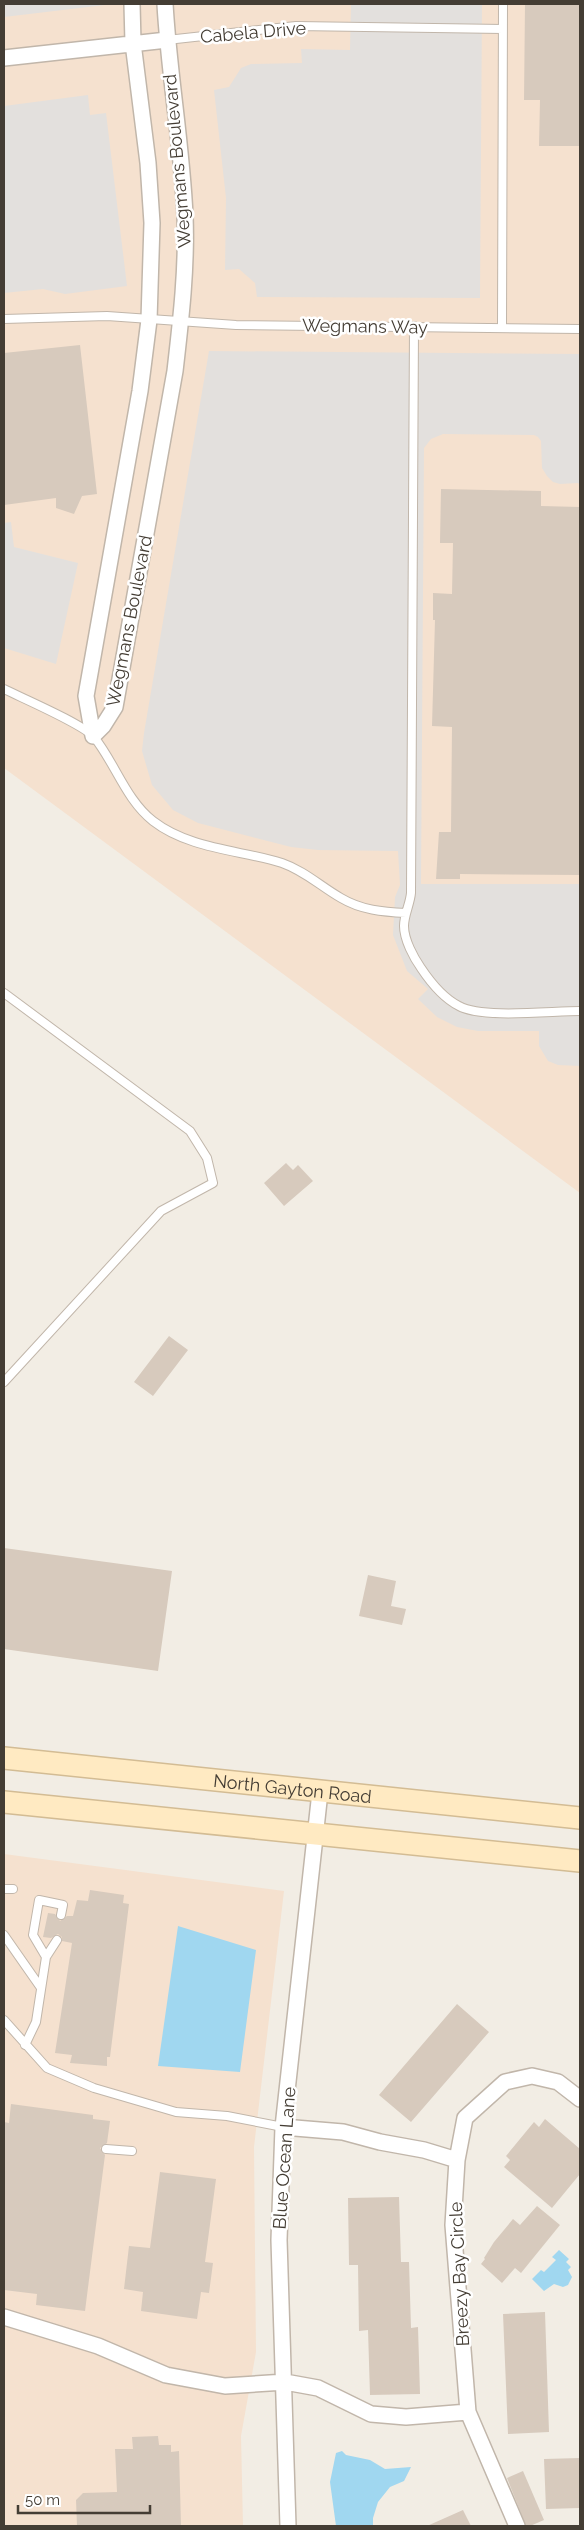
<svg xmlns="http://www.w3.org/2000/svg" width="584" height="2530" viewBox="0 0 584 2530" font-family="Raleway,sans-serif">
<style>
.commercial{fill:#f5e1cf}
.parking{fill:#e3e0dd}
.water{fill:#a0d7f0}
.building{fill:#d7cabd}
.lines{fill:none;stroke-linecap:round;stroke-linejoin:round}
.service-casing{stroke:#c1b6aa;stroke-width:10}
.minor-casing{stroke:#c1b6aa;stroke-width:18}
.secondary-casing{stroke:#d3bc94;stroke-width:24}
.service{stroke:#fff;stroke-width:8}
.minor{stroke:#fff;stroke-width:15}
.secondary{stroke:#ffeac2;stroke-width:21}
.labels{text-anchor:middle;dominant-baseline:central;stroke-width:5;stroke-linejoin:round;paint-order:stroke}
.street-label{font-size:18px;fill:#443d34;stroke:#fff}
</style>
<rect width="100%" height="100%" fill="#f2ede4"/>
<path class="commercial" d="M4,4H580V1193L4,768Z
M4,1854L284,1891L254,2147L256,2352L241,2436L243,2526H4Z"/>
<path class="parking" d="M4,4H104L105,5L4,17Z
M351,4H482L480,298L257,297L255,283L239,269L225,270L226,198L214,90L229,87L241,68L251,64L302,63L301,49L350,50Z
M88,95L90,115L106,113L127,286L65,294L43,289L4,293V106Z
M209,351L580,354V485L578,483L560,484L553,482L547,476L542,468L541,441L538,437L534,435L443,434L431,439L424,448L421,884H580V1066L558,1065L548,1061L539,1046V1031H478L457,1027L437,1017L418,999L428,989L407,971L393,935L395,897L400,885L398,851L318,850L291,847L198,823L173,810L152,785L142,751L144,733Z
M11,522L14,547L78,563L56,664L4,648V523Z"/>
<path class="water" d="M178,1926L256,1950L240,2072L158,2066Z
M559,2250L569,2259L566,2262L571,2267L568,2270L572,2277L568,2285L563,2287L554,2284L544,2291L532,2279L541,2270L544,2272L556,2260L552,2257Z
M342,2451L346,2455L370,2460L385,2469L411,2467L404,2481L390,2487L378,2502L373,2518V2526H336L330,2482L336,2453Z"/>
<path class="building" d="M525,4H580V146H539L540,100H524Z
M80,345L97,494L82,496L74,514L56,508V498L4,505V353Z
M441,489L541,491V506L580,507V875L460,874V879H436L439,832H451L452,727L432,726L435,620H433V593L452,594L453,543H440Z
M286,1163L293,1170L298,1165L313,1181L284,1206L264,1183Z
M169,1336L188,1350L153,1396L134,1382Z
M4,1548L172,1571L158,1671L4,1649Z
M368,1575L396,1581L391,1606L406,1609L402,1625L359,1616Z
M90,1890L124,1895L123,1903L129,1904L110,2057H107V2066L70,2063L72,2055L55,2053L72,1943L62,1941V1937L58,1934L51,1938L43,1937L48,1913L55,1914L60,1921L67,1916H73L77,1900L88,1901Z
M457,2004L489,2032L411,2122L379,2095Z
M11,2104L93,2115V2119L110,2121L107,2143L100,2148L105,2155L85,2311L36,2305L37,2294L4,2290V2122L9,2123Z
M545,2119L580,2149V2174L552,2208L504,2167L510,2160L506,2156L534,2122L539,2127Z
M160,2172L216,2179L205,2262L213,2263L209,2293L201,2292L197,2319L141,2311L143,2292L124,2289L129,2246L150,2248Z
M399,2197L401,2262H409L411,2328L418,2327L420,2394L370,2395L368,2330L359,2331L358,2265H349L348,2198Z
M537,2206L560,2225L521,2273L515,2268L502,2283L481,2264L485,2259L484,2258L494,2242L513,2219L520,2225Z
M545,2312L549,2432L508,2434L503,2314Z
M158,2436L159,2445H171V2452L179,2451L181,2526H77L76,2500L83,2493L117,2492L115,2449H133L132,2437Z
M580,2458V2508L546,2509L544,2459Z
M523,2471L544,2520L530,2526H526L507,2478Z
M463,2510L471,2526H427Z"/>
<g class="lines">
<g class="service-casing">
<path id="service" d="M167,40L296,26L503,29
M4,319L107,316L236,325L580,329
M414,326L411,893C410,904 404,915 404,926C404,940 414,958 421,968C431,983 443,998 459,1006C483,1019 550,1011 580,1011
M502,327L503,4
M4,689C22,698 83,724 94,737C115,763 126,800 153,821C189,849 240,850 282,863C305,871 320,886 341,898C361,910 383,912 406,913
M4,993L190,1131L207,1158L213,1183L161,1211L4,1382
M4,1889H13
M4,1935L41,1988
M57,1940L46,1957L33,1935L39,1900L63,1905L61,1915
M4,2020L47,2068L94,2088L176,2112L227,2116L283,2127
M25,2045L36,2022L46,1957
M106,2149L132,2151"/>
</g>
<g class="minor-casing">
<path id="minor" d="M4,58L167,40
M93,736L103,726L115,707L175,371C181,319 187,268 185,216C182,145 169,75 165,4
M93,736L86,696L140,391L149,320L152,223L148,163L133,43L132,4
M283,2127L343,2132L380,2142L424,2150L457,2160
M4,2317L98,2346L166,2375L225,2386L285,2382L318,2388L371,2414L406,2417L468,2412
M288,2526L279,2240L283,2127L320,1792
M517,2526L468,2412L453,2225L457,2160L465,2118L505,2082L532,2076L558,2082L580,2099"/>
</g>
<g class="secondary-casing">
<g id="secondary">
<path id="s1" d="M4,1758L580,1818"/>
<path d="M4,1802L580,1861"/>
</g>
</g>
<use href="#service" class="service"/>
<use href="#minor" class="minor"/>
<use href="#secondary" class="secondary"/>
</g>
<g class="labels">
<g class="street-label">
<text transform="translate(253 32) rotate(-5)">Cabela Drive</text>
<text transform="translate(177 161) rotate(-95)">Wegmans Boulevard</text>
<text transform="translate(365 326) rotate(1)">Wegmans Way</text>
<text transform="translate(129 621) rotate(-79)">Wegmans Boulevard</text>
<text stroke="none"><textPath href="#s1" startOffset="290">North Gayton Road</textPath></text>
<text transform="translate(284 2158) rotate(-86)">Blue Ocean Lane</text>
<text transform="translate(459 2274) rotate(-93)">Breezy Bay Circle</text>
</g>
</g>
<rect width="584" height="2530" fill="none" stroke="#443d34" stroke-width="10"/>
<path d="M18 2505v8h132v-8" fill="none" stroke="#443d34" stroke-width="2.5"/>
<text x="25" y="2505" font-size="15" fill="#443d34" stroke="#ffffff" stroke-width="4" paint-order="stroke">50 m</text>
</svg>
